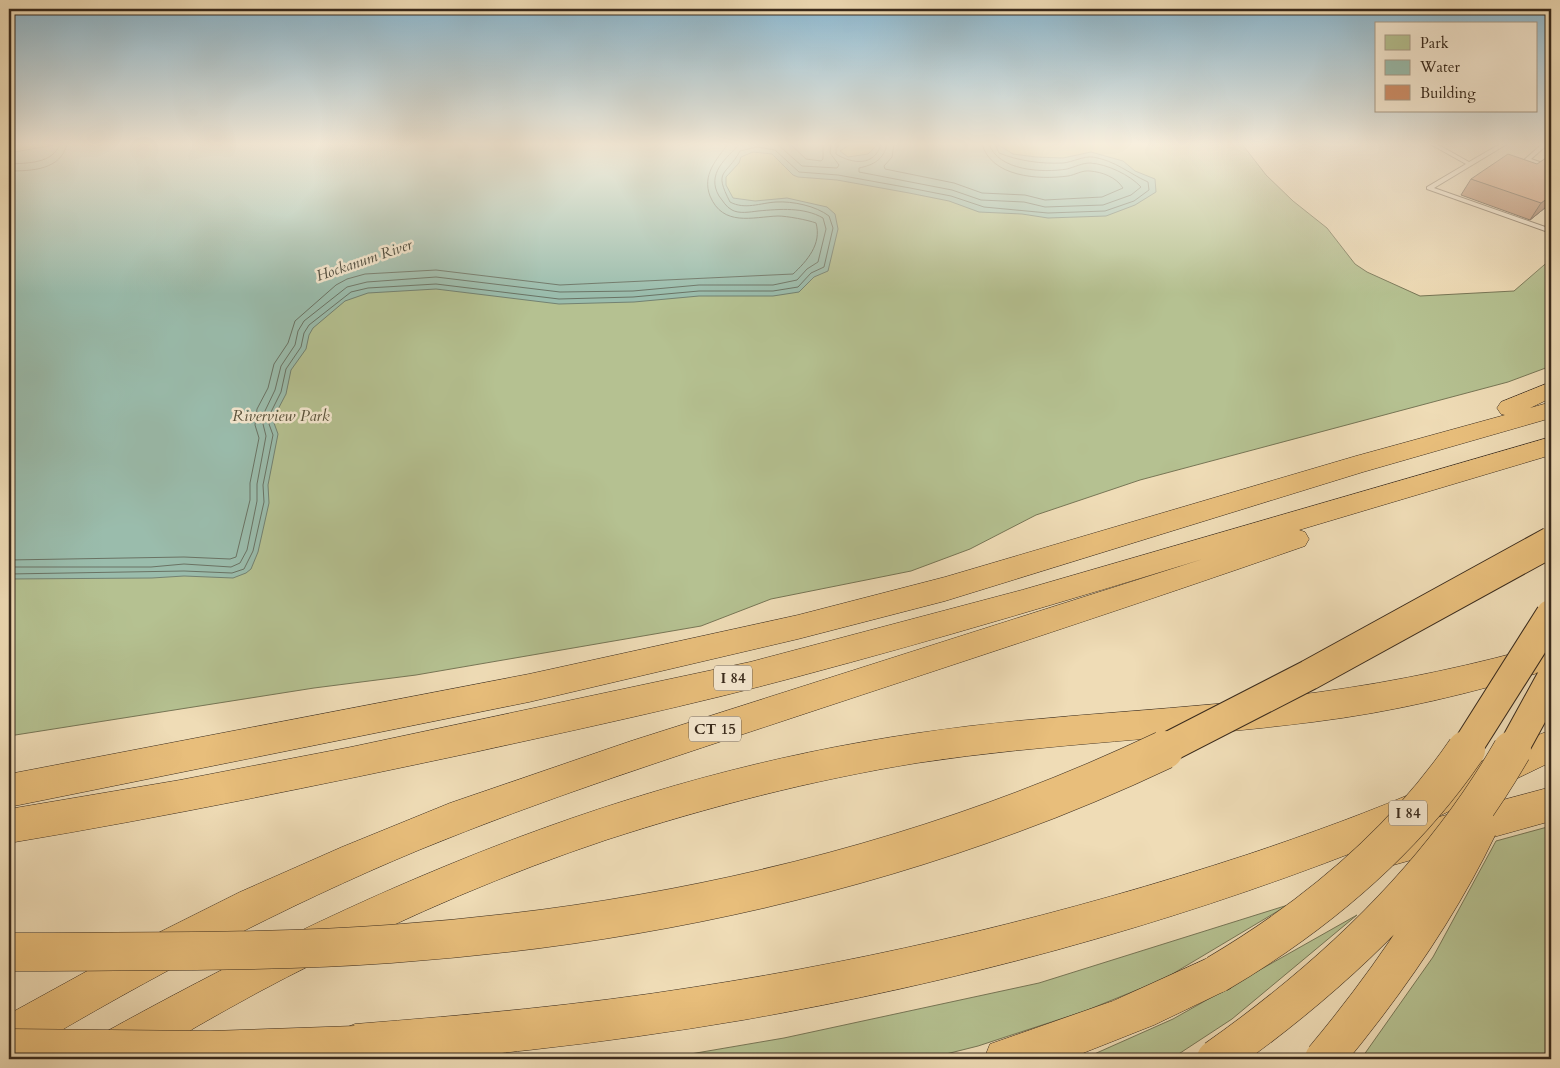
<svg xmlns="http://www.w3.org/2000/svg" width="1560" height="1068" viewBox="0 0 1560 1068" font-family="Cardo,serif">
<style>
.green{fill:#b5c191;stroke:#777656}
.water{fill:#9abcac;stroke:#738272}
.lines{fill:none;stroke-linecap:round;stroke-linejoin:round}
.shore{stroke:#6a7364;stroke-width:1}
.lane-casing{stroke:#665642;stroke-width:2}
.highway-casing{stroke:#392a1c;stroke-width:1}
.lane{fill:#f5e8d0;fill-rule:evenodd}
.highway{fill:#e8be7b;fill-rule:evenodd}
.highway-bridge-far1-casing{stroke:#392a1c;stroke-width:32;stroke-linecap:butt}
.highway-bridge-casing{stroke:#392a1c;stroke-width:39;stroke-linecap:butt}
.highway-bridge-far1{stroke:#e8be7b;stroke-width:30}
.highway-bridge{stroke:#e8be7b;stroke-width:38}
.wall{fill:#b17b5a;stroke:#392a1c}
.shaded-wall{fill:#90644a;stroke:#392a1c}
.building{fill:#ce8f69;stroke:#392a1c}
.labels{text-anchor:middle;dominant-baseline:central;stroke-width:5;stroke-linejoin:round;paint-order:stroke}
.far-water-label{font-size:15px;font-style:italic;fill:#514e40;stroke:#f5e8d0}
.shield{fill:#f5e8d0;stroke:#716352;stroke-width:1}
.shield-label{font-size:15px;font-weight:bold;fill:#392a1c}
.park-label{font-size:16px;font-style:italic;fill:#585039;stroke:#f5e8d0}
</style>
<rect width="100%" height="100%" fill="#efdcb6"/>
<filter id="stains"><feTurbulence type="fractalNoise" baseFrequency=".004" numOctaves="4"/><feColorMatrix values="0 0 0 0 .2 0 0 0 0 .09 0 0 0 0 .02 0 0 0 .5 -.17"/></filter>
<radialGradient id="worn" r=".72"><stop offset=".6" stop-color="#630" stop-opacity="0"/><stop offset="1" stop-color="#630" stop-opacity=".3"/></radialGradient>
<path class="green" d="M9,144H1242L1266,175L1293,201L1327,228L1355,264L1367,272L1420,296L1514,291L1551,259V366L1508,382L1140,480L1036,515L970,549L911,571L771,599L701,626L416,675L314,688L9,736Z
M1551,826V1059H1361L1433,957L1496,841Z
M1288,905L1164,979L1085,1011L978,1046L926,1059H661L784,1038L1039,983Z
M1357,915L1232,1019L1171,1059H1083L1173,1019Z"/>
<path class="water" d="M60,144H851L840,151L848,157L868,154L878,144H997L1013,154L1036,157L1063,158L1091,152L1123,161L1135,171L1155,179L1156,192L1135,205L1106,216L1048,218L1022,214L979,212L949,201L909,193L837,180L798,177L793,175L772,154L753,152L741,157L739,163L726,177V185L733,198L755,201L787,198L827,207L835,214L838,229L828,271L814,277L799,292L773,296H699L634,302L559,304L436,289L368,293L345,301L313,328L309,335L306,349L291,370L286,394L275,415L274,423L278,434L268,485L269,503L258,552L251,569L246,573L233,578L184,576L152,578L9,579V153Z"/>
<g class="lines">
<path class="shore" d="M777,144L802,166L837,168L839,165L830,153L831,144
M790,144L806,159L821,161L823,159V144
M840,144L836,149V154C852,164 875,167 881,144
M887,144C884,160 873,165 859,168V172L952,190L981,200L1024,202L1045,207L1103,205L1131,195L1141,187C1130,175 1107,164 1090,163C1082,163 1075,167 1067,169C1043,173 998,171 989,144
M894,144L892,157L884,166L885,169L954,183L982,193L1025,195L1045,200L1102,197L1123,188C1116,177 1102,172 1090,171C1082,170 1075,175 1068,176C1038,180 991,177 982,144
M9,164C27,163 53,164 60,144
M9,171C32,171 61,170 67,144
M9,560L184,557L230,559L236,557L250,500V483L259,438L255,425L257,409L268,388L274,364L288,343L295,321L336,285L347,279L365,274L436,270L560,285L793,274C807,261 822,244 816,223C808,220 787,216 778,216C752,217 723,227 710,196C702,175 716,160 728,144
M9,567H151L184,564L231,567L240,563L247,550L257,501V484L266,436L263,424L264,413L275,390L281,366L295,345L298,331L304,321L347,287L367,282L436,277L560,292L633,291L699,285H773L797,280L807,269L818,262L826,229L823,218C804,207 780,209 758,211C750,212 739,214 732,210C726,207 723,201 719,196C706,174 726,158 740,144
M9,574L184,571L232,573L244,569L253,551L264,502L263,485L273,435L269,424L270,414L281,392L286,369L301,347L304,333L309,325L351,292L368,288L436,284L559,299L633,297L699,291H773L798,287L811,273L824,267L833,228L829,216C816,206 793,201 776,202C760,203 745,210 730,202C713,169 726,177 740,151L757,147L775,150L799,172L838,175L910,188L951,196L984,207L1048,213L1105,211L1134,201L1149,190L1148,182C1128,173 1116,161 1093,157C1083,156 1073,162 1063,163C1041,164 1019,161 999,153L995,144"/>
<g class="lane-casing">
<path id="lane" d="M1430,144H1437L1469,162L1500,144H1507L1434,188L1551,229V233L1427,189V187L1466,164Z
M1542,144H1548L1531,159L1551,166V170L1524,160Z"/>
</g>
<g class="highway-casing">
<path id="highway" d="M1551,382V398L1530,408L1551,402V418L1363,472L945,601L798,639L529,702L9,807V774L529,674L798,615L945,577L1356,456L1505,415L1501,414L1497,408L1501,402Z
M1551,437V455L1299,530L1305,532L1309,539L1305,546C1136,605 967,660 798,716C671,758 543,799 419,850C282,907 151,977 24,1052L9,1058V1014L140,942L240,892L342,847L450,803L631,741L1203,559C1069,600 935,640 800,676C692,705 584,728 475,752C320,785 165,817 9,843V809L180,780L351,747L750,662L1022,590Z
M1551,643V669C1473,693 1394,712 1313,722C1181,739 1048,743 917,763C812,780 708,807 606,840C507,873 410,915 317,962C276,982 236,1004 196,1027C181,1036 153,1057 136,1059C124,1061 110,1059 98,1059L94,1050L100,1035C360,891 622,776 918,733C1051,713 1187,711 1320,692C1399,681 1475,665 1551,643Z
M1551,730V762L1435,818L1551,787V821L1379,869L1366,864L1362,849C1162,927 955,983 743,1020C672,1032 601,1042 529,1050C498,1053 466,1058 435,1059C403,1061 372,1059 340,1059L334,1045L340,1030L355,1024C469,1015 583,1005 695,987C883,958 1066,914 1246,855C1309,834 1372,811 1432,785C1472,767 1511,745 1551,730Z
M1217,954L1231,960L1237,974L1231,988L1154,1025L1068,1059H984L990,1044L1113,1001Z"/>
</g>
<use href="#lane" class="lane"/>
<use href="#highway" class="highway"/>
<g class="highway-bridge-far1-casing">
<path id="highway-bridge-far1" d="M1161,751L1309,675L1551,542
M1465,751L1551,615
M1512,751L1551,680"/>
</g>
<g class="highway-bridge-casing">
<path id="highway-bridge" d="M9,952C136,951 263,953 390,944C657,925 921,865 1164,750
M1217,974C1315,916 1401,845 1466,750
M9,1048L210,1050L355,1045
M1216,1059C1334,976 1440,876 1512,750
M1324,1059C1384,987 1437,912 1478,827"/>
</g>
<use href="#highway-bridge-far1" class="highway-bridge-far1"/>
<use href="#highway-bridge" class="highway-bridge"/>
</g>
<path class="wall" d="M1471,179L1551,203L1530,220L1461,195Z"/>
<path class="shaded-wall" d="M1551,196V203L1530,220L1541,203Z"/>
<path class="building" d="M1508,154L1537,164L1549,156L1551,157V196L1541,203L1471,179Z"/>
<linearGradient id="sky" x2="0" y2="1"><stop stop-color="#89b7d0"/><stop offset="0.49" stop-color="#f8efde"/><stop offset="1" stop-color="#f8efde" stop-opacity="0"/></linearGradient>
<rect width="1560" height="294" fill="url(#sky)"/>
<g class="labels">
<g class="far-water-label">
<text transform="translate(364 260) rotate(-19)">Hockanum River</text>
</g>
<g class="shield">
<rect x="714" y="665.5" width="38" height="25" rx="4"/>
<rect x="689" y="716.5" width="52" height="25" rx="4"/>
<rect x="1389" y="800.5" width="38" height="25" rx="4"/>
</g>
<g class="shield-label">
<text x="733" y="678">I 84</text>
<text x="715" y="729">CT 15</text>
<text x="1408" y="813">I 84</text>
</g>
<g class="park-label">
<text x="281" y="416">Riverview Park</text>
</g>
</g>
<rect width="1560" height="1068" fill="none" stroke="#efdcb6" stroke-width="30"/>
<rect x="10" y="10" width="1540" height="1048" fill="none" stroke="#392a1c" stroke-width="2.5"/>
<rect x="15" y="15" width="1530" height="1038" fill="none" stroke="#392a1c"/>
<rect x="1375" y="22" width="162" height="90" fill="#f5e8d0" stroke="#aa9c88"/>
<rect x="1385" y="35" width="25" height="15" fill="#b5c191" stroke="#aa9c88"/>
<text x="1420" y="48" font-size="15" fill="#392a1c">Park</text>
<rect x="1385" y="60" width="25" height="15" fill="#9abcac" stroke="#aa9c88"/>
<text x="1420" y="72" font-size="15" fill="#392a1c">Water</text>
<rect x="1385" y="85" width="25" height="15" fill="#ce8f69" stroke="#aa9c88"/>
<text x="1420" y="98" font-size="15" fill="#392a1c">Building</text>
<rect width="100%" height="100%" filter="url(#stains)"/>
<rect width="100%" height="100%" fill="url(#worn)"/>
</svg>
